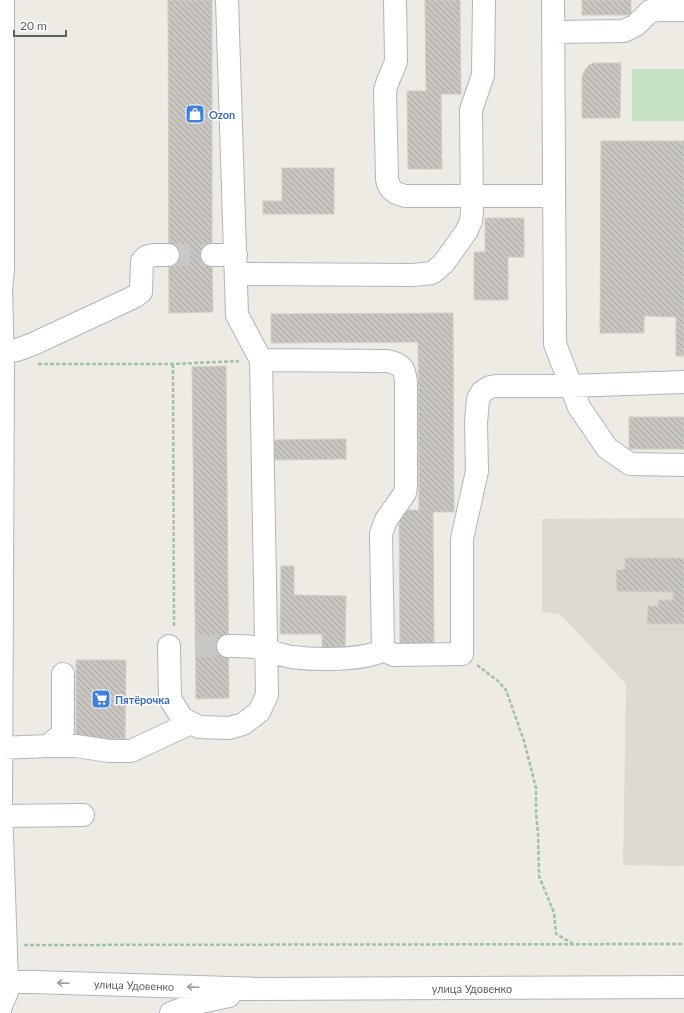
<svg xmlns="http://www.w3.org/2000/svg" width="684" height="1013" viewBox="0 0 684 1013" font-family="Lato,sans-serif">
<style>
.education{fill:#dddad3}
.pitch{fill:#c4e2c3}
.building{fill:url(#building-back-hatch);stroke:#d1cdc3}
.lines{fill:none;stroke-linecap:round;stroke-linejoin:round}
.minor-tunnel{stroke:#c9c8c4;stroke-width:22;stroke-dasharray:22 11;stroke-linecap:butt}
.minor-casing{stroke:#b2b5b8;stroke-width:24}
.path{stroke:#9dc3a7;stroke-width:2.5;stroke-dasharray:4 2;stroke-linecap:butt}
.minor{stroke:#fff;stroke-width:22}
.oneway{stroke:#9da0a1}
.labels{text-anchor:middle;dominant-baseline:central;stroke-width:3;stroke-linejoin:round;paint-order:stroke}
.shop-label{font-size:11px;font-weight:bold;fill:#366cbe;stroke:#fff;text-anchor:start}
.street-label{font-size:11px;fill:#5c6063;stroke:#fff}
</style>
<defs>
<pattern id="building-back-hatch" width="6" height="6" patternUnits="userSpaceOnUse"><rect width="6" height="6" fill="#c9c6c1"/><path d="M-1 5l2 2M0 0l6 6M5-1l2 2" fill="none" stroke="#a6a4a0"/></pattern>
</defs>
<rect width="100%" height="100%" fill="#edebe4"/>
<path class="education" d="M684,518V866L623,865L626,684L560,614L542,612V519Z"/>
<path class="pitch" d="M632,69H684V121H632Z"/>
<path class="building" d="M168,0H212V255L213,312L169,313Z
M425,0H460L461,94H441L442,169H408L407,91H426Z
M582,0H631V15H582Z
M594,63H621L620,118H582V78L584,71L589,65Z
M601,141H684V356H676V317L644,316V333H600Z
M282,168H334V214H263V201H282Z
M485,218H524V257H508V300H474V252H485Z
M453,313L454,512H433L434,647H400L399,510H419L418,342L271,343V314Z
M226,366L229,698L196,699L192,367Z
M629,417H684V449H629Z
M346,439V459L269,460V440Z
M625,558H684V624H647L648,606H658V600H673V592L617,591L616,570L625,569Z
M281,566H294V595L346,596L345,648H322V634H280Z
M76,660H126L125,739H76Z"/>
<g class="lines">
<path class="minor-tunnel" d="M168,255H212
M195,646H228"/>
<g class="minor-casing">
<path id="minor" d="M395,0L396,61C393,72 387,80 385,91L387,179C389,190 394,193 405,196H553
M553,0L555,344L579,407L607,448L630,464L684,465
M553,32L624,31L636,25L650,11L660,10H684
M212,255H236
M237,274L413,275L432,273L443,264L466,232L471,221L472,212L471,110L483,75L484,0
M2,352L17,350L33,344L136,296L141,292L142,261L146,257L154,255H168
M261,360L387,361C402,364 405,368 406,383V485L405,493L386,520L381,534L383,650L394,655L462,654V539L477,471L476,423L478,399L482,392L490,387L496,386H570L684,382
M169,646L170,699L182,718L199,727L229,728L243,724L259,712L267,695L261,360L237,315L227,0
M228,646C236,646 244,646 253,647C266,649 278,655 292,657C314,660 364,661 383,650
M48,746L61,735L63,730V674
M1,748L48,746H76L109,751H131L191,723
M2,816L83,815
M0,981L260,989L684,987
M0,1013V1008L7,992V981L1,808L3,363L1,289L3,270V0
M171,1013L201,1002L229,996"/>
</g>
<path class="path" d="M38,364H173L239,361
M173,364L174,628
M477,665L498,681L506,690L524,741L536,788V814L538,832L539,876L554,913L556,934L572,943
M24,945L684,944"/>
<use href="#minor" class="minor"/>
</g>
<defs><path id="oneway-shaft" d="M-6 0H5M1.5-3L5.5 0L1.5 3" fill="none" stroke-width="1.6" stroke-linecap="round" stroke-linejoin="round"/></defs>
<g class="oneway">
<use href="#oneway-shaft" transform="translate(63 983) rotate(-178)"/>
<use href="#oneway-shaft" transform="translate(193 987) rotate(-178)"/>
</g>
<defs>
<g id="shop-square" transform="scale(1)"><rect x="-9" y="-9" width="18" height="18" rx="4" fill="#3f7fe0" stroke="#fff"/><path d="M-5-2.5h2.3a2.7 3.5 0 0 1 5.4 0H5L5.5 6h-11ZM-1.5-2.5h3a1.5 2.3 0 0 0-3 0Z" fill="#fff"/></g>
<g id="supermarket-square" transform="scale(1)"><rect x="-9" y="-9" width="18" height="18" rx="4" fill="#3f7fe0" stroke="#fff"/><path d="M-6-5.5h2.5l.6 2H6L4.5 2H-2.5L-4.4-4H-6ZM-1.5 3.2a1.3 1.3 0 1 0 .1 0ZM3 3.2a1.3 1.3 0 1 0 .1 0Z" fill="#fff"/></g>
</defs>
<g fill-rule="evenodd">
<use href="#shop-square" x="195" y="114"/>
<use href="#supermarket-square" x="101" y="699"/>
</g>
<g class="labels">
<g class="shop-label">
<text x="209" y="114">Ozon</text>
<text x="115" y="699">Пятёрочка</text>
</g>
<g class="street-label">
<text transform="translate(134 985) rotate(2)">улица Удовенко</text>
<text x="472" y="988">улица Удовенко</text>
</g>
</g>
<path d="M14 30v6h52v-6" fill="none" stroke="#5c6063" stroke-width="2"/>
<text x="20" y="30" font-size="12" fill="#5c6063" stroke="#ffffff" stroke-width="3" paint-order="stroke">20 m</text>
</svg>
